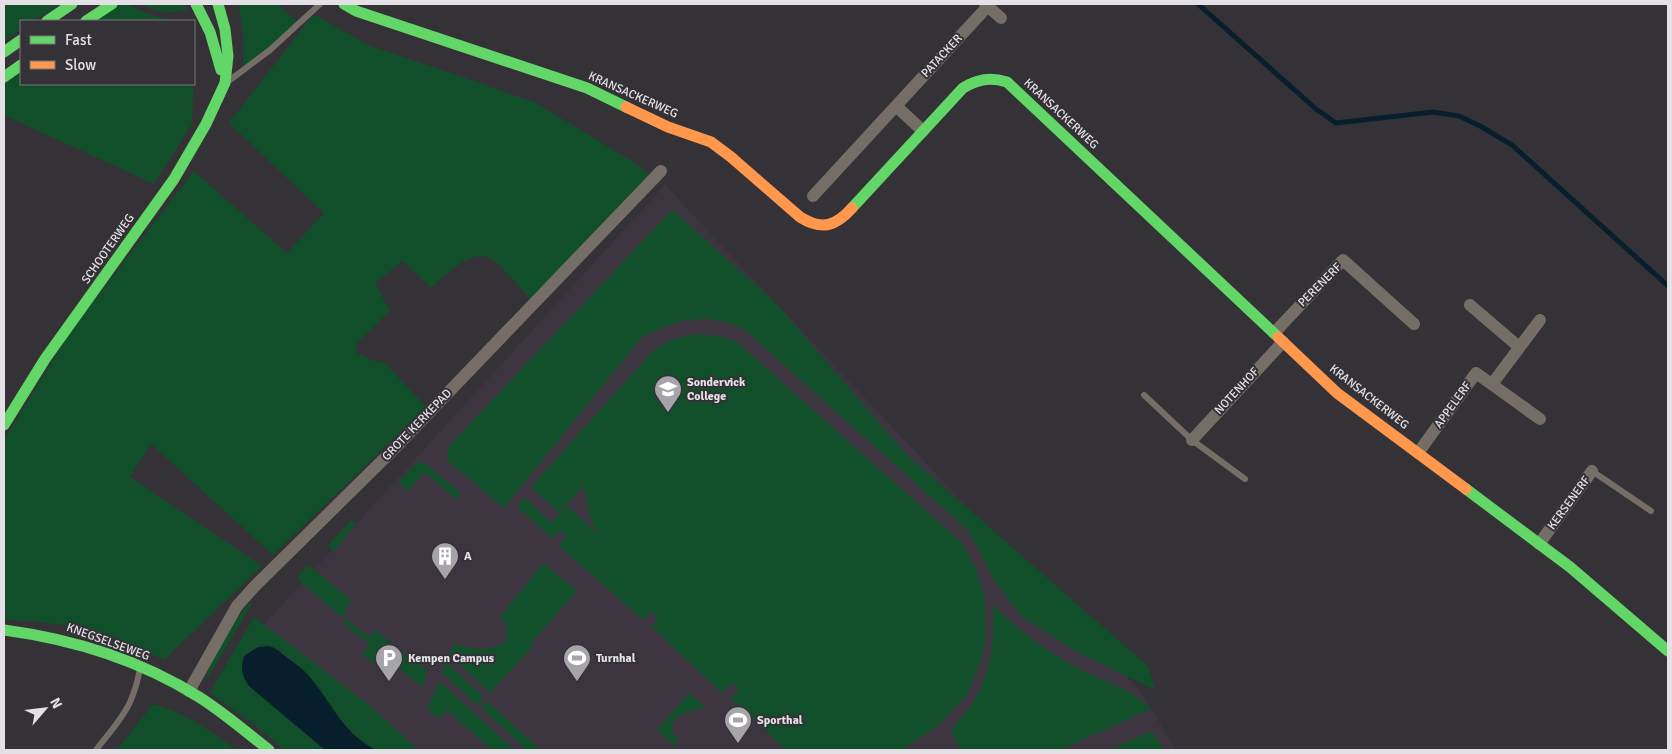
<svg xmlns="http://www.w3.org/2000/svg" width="1672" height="754" viewBox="0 0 1672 754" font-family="Signika,sans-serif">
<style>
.built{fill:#3c3540}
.green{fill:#114f2b}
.water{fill:#071f2c}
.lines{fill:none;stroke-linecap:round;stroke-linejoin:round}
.stream{stroke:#071f2c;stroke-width:5}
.lane{stroke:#756e67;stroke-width:6}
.street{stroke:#756e67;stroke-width:12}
.fast{stroke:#63d668;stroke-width:11}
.slow{stroke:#ff974d;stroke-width:11}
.labels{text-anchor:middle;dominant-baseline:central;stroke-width:4;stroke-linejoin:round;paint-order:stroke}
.street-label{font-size:12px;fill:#e3e1e5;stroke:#343137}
.poi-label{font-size:12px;font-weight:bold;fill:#e3e1e5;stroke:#343137;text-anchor:start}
</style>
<rect width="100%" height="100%" fill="#343236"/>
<path class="built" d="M665,185L1141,692L1176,750H371L249,641Z"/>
<path class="green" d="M4,4H60L33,21H21V29L4,41Z
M120,4C132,4 136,9 147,13C156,17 165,19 175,21H94Z
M141,4H180L189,9C172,14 156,13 141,4Z
M238,4H277L297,21L242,75C245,49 244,29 238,4Z
M312,16H317L368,45L500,90L536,103L630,160L649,174L558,275L533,301C523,291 499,261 487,257C469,251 443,277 431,288L403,261L375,283L390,311L357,343L356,353L374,361L385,363L426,407L273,555L151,444L130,477L262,566L164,660C142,650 119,637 96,631C65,624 35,621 4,620V440L73,328L194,171L287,253L324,213L229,123Z
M21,70V84H194V70V72L192,124L154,184L4,115V82Z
M672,210L772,299L907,455L1148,666L1155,690L1077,652L1022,617L994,580L969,531L744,329C736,326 726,322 717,320C690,315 664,325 641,338L504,508L448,461L447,451L449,446Z
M696,334L720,336L737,342L960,541L975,566L985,599L986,636L981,660L967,694L939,725L905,748L899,750H786L731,698L739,690L731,683L722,693L652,627L658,618L651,612L643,620L558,545L567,537L560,531L552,538L517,507L525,498L551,523L567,506L598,534L590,518L584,486L559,512L531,487L652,352L668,341Z
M418,462L426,464L461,493L457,500L425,472L408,491L398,482Z
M351,521L356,523L334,552L328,545Z
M543,563L577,591L531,643L534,645L490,693L449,654L454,644C471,649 489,653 505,642C508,633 507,625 500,617Z
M309,565L352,601L345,610L347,611L342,617L299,581V575Z
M250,602L252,604L205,682C208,663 237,617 250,602Z
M993,605C1015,627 1042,648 1070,664C1096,679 1129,687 1151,709L1060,750H960L951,730C959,720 969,710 975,699C993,666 994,640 993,605Z
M254,617L369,705L419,750C407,750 388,753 377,750C354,745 321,690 305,672C296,662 285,655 275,648L249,686L325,750H284L257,727L213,695L210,692Z
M346,619L369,637L375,630L428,672L422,687L384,656L376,665L362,654L370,645L343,623Z
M446,662L482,695L481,696L483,698L477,705L442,673Z
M439,681L515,750H492L447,710L439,719L427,709Z
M689,693L707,708C690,709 659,719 678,740L674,746L657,730Z
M487,701L541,750H527L481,708Z
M153,704C184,712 212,732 237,750H117Z
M1152,731L1164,750H1108Z"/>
<path class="water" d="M268,646C275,647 280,652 285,656C293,662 302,668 309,676C331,701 344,736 377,750H325L249,686C242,677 240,667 244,656L258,647Z"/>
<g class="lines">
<path class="stream" d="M1198,4L1316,109L1336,123L1433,112L1459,116L1482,127L1512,145L1668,286"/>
<path class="lane" d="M230,80L270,50L320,4
M1144,395L1192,440L1245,479
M1592,471L1651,511
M96,750C107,735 122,720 130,702C135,691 138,680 140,668"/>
<path class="street" d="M985,4L1001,18
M896,106L923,131
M813,196L988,6
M1470,305L1519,347
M1274,333L1343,260L1414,324
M1492,384L1540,320
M1192,440L1283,342
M1418,453L1476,373L1540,419
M1539,544L1592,471
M189,691L237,606L255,586L394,449L661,171"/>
<path class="fast" d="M196,4L210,32L221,70
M344,4L356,11L587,88L626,107
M47,21L72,4
M86,21L112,4
M4,52L21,40
M4,77L21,65
M852,208L963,88C978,79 990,77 1007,82L1278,337
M4,425L45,359L174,179L206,124L225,83L228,56L225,29L218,4
M1466,489L1570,567L1668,651
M4,630C72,639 140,660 199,697C223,712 246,732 269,750"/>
<path class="slow" d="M626,107L668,127L711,142L731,157L800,217C822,231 836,226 852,208
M1278,337L1337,393L1466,489"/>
</g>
<defs>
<g id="school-pin" transform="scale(1.4375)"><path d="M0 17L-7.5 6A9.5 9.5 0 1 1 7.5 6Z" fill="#a6a4a8" stroke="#343137"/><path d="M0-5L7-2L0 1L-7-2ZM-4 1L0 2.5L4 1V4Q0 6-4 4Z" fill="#fff"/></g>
<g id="building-pin" transform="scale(1.4375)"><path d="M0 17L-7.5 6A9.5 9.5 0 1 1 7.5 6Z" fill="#a6a4a8" stroke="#343137"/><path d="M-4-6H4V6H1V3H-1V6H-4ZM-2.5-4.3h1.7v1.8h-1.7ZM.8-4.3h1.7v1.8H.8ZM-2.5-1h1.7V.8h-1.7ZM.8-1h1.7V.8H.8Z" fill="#fff"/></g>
<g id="parking-pin" transform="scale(1.4375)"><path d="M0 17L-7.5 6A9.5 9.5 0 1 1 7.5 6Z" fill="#a6a4a8" stroke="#343137"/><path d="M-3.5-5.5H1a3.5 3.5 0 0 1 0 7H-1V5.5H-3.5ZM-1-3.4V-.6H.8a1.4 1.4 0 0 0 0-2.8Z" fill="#fff"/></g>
<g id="stadium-pin" transform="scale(1.4375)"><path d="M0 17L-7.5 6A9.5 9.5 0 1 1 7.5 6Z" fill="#a6a4a8" stroke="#343137"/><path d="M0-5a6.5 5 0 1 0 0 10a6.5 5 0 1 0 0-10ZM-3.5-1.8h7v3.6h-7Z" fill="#fff"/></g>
</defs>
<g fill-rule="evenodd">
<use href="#school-pin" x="668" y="389"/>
<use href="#building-pin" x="445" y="556"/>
<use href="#parking-pin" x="389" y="658"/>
<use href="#stadium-pin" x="577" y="658"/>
<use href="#stadium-pin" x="738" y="720"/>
</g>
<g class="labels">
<g class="street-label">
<text transform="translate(942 56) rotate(-47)">PATACKER</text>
<text transform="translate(633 95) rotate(24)">KRANSACKERWEG</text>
<text transform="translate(1061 114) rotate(43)">KRANSACKERWEG</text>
<text transform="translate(108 249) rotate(-55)">SCHOOTERWEG</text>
<text transform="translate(1320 285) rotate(-45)">PERENERF</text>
<text transform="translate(1237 391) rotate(-47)">NOTENHOF</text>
<text transform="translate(1369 397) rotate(38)">KRANSACKERWEG</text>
<text transform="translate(1453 405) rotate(-54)">APPELERF</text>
<text transform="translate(417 425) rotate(-46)">GROTE KERKEPAD</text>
<text transform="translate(1569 503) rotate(-54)">KERSENERF</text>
<text transform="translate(108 642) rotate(20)">KNEGSELSEWEG</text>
</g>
<g class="poi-label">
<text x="687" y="382">Sondervick<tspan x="687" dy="14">College</tspan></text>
<text x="464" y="556">A</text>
<text x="408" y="658">Kempen Campus</text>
<text x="596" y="658">Turnhal</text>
<text x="757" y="720">Sporthal</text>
</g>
</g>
<rect width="1672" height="754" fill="none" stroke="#e3e1e5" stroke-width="10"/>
<rect x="20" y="20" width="175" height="65" fill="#343137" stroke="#7a777d"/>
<rect x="30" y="36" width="25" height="8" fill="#63d668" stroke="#7a777d"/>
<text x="65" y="45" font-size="15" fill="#e3e1e5">Fast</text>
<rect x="30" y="61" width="25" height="8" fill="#ff974d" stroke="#7a777d"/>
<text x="65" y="70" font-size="15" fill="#e3e1e5">Slow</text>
<g transform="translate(45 709) rotate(62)" stroke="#343137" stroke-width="4" paint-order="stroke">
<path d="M0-4L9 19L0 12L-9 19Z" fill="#e3e1e5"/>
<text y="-8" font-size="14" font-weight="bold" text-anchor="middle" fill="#e3e1e5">N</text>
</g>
</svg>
